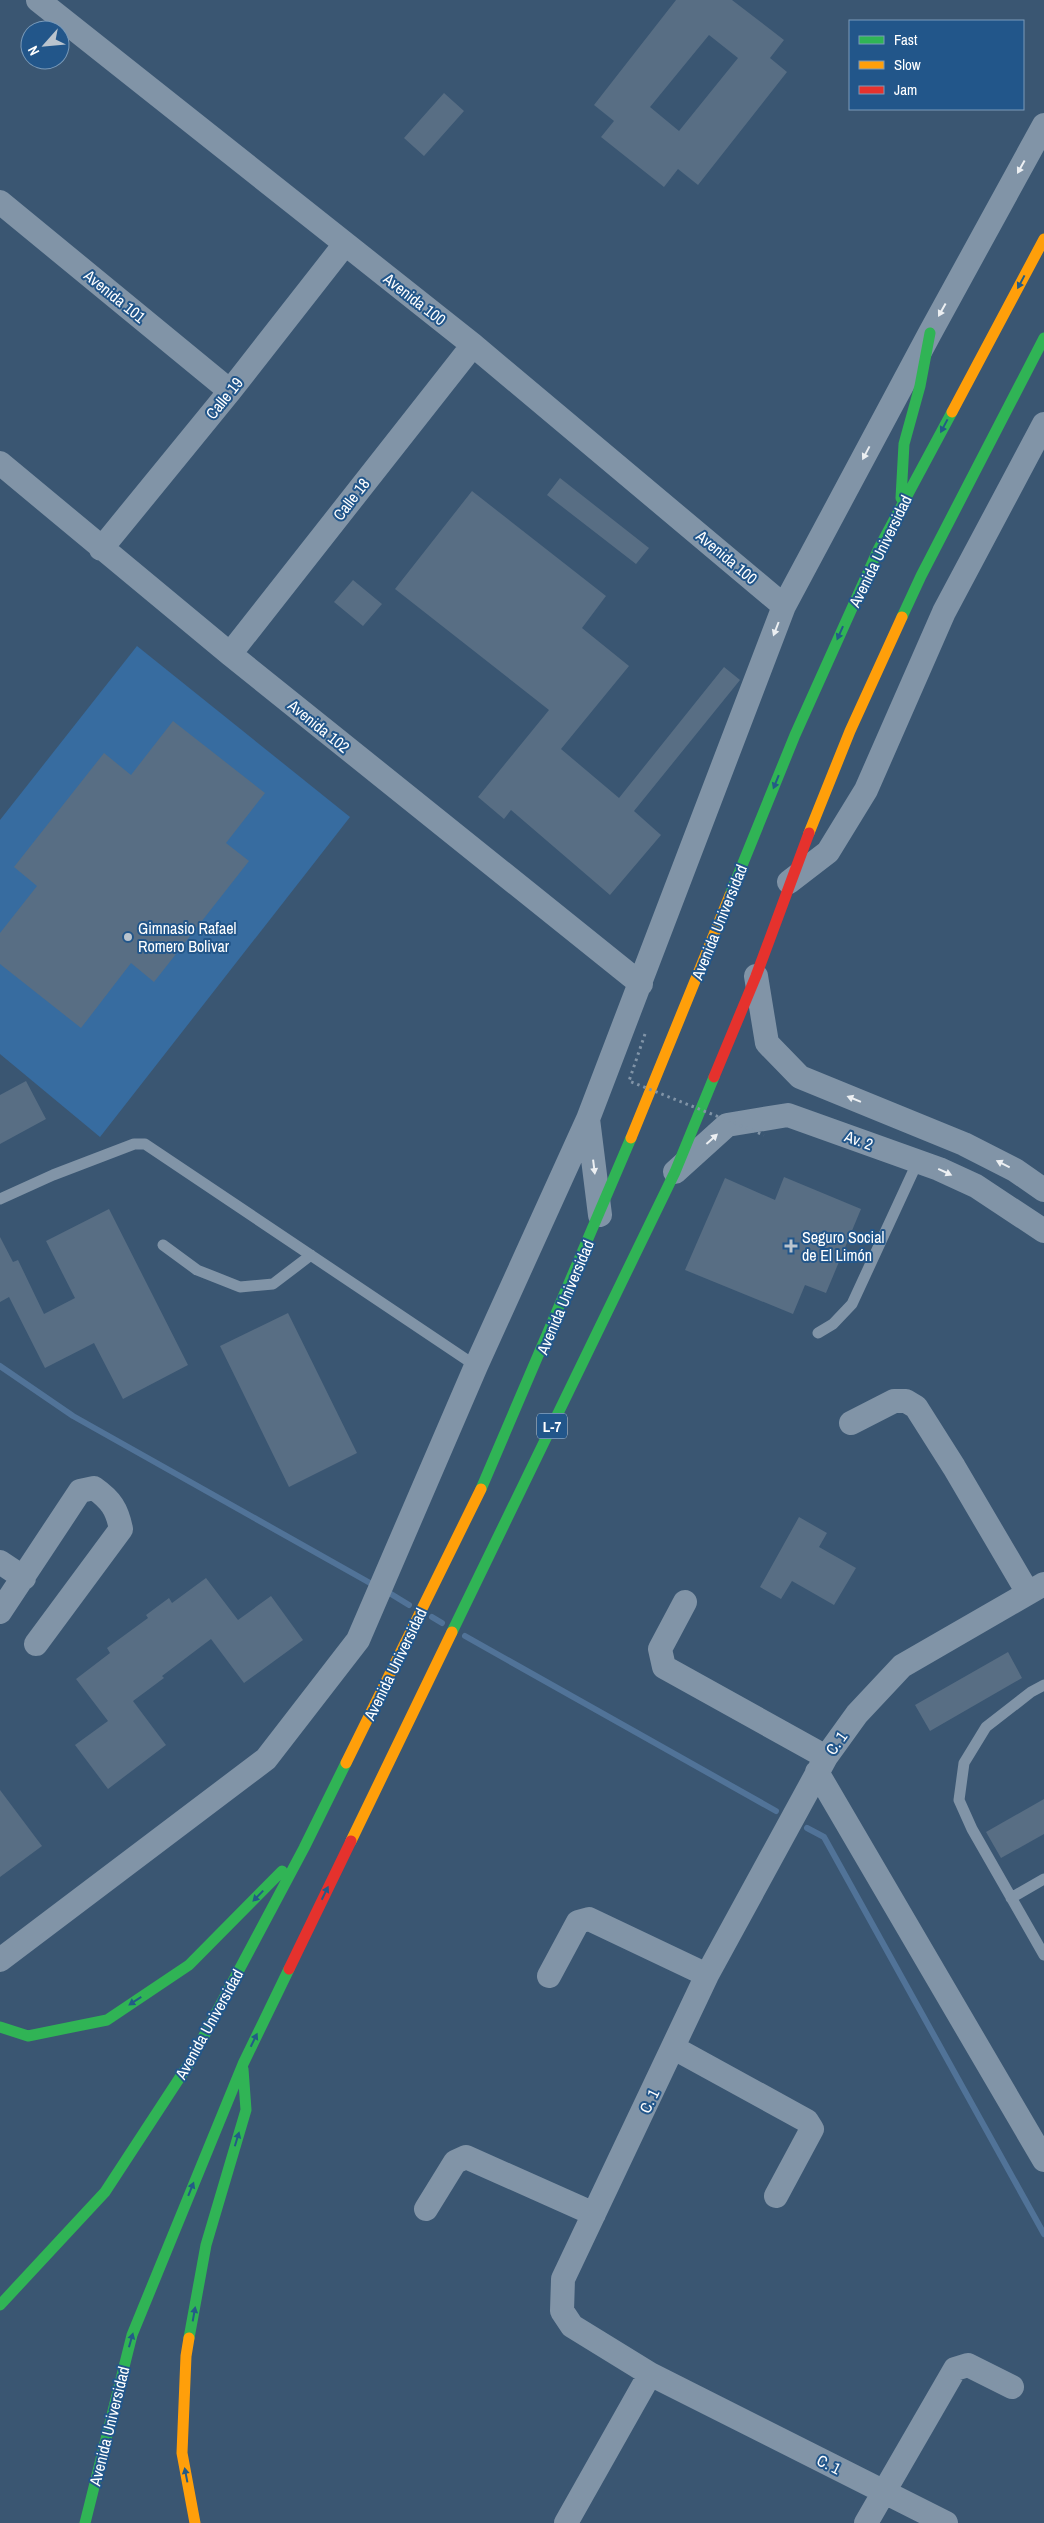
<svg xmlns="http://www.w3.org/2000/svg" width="1044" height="2523" viewBox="0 0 1044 2523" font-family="'Archivo Narrow',sans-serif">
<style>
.green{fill:#376ca0}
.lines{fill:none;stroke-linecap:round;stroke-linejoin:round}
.stream{stroke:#517398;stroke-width:6}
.building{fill:#586e84;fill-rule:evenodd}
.lane{stroke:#8194a7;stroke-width:11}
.street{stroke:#8194a7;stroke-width:24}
.fast{stroke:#30b455;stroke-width:11}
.slow{stroke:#ff9f0a;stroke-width:11}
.jam{stroke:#e5322d;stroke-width:11}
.path-bridge{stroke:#8194a7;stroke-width:3;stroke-dasharray:2.5 4;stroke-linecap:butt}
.oneway{fill:#eceff2}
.oneway2{fill:#235b87}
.poi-dot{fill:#bac4ce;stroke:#22568a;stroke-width:2}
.labels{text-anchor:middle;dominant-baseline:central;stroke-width:4;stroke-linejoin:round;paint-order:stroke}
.shield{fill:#22568a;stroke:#bdccdc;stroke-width:1}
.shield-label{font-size:15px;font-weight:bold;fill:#fff}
.street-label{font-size:16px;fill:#fff;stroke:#22568a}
.poi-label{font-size:16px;fill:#fff;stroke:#22568a;text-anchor:start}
</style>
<rect width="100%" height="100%" fill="#3a5672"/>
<path class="green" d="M137,646L350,817L100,1137L0,1054V820Z"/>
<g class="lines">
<path class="stream" d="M0,1366L73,1416L370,1583
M391,1594L409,1605
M432,1617L442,1623
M465,1636L776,1811
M807,1828L824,1837L1044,2234"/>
</g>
<path class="building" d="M676,0H732L784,40L770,58L787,72L698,185L678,169L664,187L601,137L614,121L594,105ZM709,35L738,58L679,131L650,107Z
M444,93L464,111L424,156L404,138Z
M560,478L649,548L636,564L547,495Z
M472,491L606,596L582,628L629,666L561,749L619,798L724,667L740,680L634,811L661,835L610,895L511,810L504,819L478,797L549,710L395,589Z
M353,580L382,604L363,626L334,602Z
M173,721L265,793L226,843L249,861L154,982L131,963L81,1028L0,964V933L37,886L14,867L104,753L131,775Z
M26,1081L46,1119L0,1144V1095Z
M784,1177L861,1209L826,1293L805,1285L793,1314L685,1270L725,1178L775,1200Z
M109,1209L188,1365L123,1399L94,1343L45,1368L9,1297L0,1302V1237L13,1262L18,1260L44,1314L75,1298L46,1241Z
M288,1313L357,1453L289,1487L220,1346Z
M799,1517L827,1533L819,1547L856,1568L834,1605L792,1581L781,1599L760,1587Z
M206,1578L238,1620L271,1596L303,1640L244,1683L211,1639L162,1676L164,1678L133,1701L166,1745L108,1789L75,1745L108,1721L76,1679L110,1653L107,1648L148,1618L146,1615L169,1598L172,1603Z
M1008,1652L1022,1678L930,1731L915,1705Z
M0,1790L42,1846L0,1877Z
M1044,1799V1834L1001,1858L986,1832Z"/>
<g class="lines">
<path class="lane" d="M0,1199L53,1175L134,1144H145L476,1366
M163,1245L197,1270L240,1287L273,1284L311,1255
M818,1333L833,1324L852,1304L918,1161
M1044,1685L1031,1692L986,1727L964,1763L959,1800L972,1829L1044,1955
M1011,1898L1044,1879"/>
<path class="street" d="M38,0L473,345L784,606
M0,202L230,391
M0,463L230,654L641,984
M101,549L230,391L345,244
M230,654L473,345
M789,882L828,852L866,790L944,612L1044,424
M756,976L767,1043L800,1077L964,1144L1015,1170L1044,1190
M588,1119L600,1215
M675,1172L727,1125L788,1115L939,1169L976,1186L1044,1231
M851,1423L894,1401H906L916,1407L954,1467L1028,1593
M0,1562L24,1578
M685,1602L660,1649L664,1667L826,1757
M0,1612L80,1491L94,1488C111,1500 117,1509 121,1529L36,1644
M817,1772L1044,2160
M0,1960L266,1759L358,1640L476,1366L588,1119L784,606L930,333L1044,125
M549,1976L578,1922L589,1919L707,1975
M674,2048L807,2121L812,2129L776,2196
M426,2209L455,2162L466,2157L594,2214
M566,2523L650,2374
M866,2523L955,2369L968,2365L1012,2387
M946,2523L650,2374L572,2326L562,2311L563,2279L707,1975L826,1757L857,1714L902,1666L1044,1584"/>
<path class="fast" d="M901,498L904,444L920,386L930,333
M902,617L921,576L1044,338
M730,895L795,735L879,548L952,412
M481,1489L631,1138
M452,1632L675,1172L714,1077
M0,2027L28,2036L107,2020L189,1965L282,1871
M0,2305L105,2192L190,2062L304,1848L346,1763
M189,2338L206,2245L246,2110L243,2069
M85,2523L132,2335L243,2064L289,1969"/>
<path class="slow" d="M952,412L1044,239
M809,833L850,731L902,617
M631,1138L730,895
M346,1763L481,1489
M351,1841L452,1632
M189,2338L186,2356L182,2453L195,2523"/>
<path class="jam" d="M714,1077L756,976L809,833
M289,1969L351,1841"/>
<path class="path-bridge" d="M645,1034L629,1081L764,1135"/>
</g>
<defs><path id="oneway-solid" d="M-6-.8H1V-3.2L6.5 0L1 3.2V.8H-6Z" transform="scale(1.25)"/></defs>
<g class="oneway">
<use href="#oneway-solid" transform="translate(1021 167) rotate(119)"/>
<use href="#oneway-solid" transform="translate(942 310) rotate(119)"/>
<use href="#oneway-solid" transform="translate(866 453) rotate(118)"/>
<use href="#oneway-solid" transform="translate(776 629) rotate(111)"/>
<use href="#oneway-solid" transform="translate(854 1099) rotate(-158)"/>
<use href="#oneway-solid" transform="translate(712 1139) rotate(-42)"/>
<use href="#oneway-solid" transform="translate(1003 1164) rotate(-153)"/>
<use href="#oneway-solid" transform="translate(594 1167) rotate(83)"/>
<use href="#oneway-solid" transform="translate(945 1172) rotate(25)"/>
</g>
<g class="oneway2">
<use href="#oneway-solid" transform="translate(1021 282) rotate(118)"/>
<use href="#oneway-solid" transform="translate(944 426) rotate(118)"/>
<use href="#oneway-solid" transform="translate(840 633) rotate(114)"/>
<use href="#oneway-solid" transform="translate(776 782) rotate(112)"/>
<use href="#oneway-solid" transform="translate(325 1893) rotate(-64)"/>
<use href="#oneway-solid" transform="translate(258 1896) rotate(134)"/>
<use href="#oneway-solid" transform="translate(135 2001) rotate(147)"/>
<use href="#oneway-solid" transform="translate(254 2040) rotate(-64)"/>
<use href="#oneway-solid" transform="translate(237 2139) rotate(-73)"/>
<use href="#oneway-solid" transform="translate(191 2189) rotate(-68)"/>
<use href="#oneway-solid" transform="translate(194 2314) rotate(-80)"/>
<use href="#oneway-solid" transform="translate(131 2340) rotate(-74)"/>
<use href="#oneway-solid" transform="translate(186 2475) rotate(-101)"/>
</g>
<g class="poi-dot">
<circle cx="128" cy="937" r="5"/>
<path d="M788.5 1238.5h5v5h5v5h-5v5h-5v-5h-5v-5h5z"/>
</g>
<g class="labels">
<rect class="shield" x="537" y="1413.5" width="30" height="25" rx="4"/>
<g class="shield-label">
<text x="552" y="1426">L-7</text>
</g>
<g class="street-label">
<text transform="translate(115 296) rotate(39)">Avenida 101</text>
<text transform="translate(415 299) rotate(38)">Avenida 100</text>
<text transform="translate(224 398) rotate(-51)">Calle 19</text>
<text transform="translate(351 499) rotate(-52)">Calle 18</text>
<text transform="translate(880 551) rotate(-64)">Avenida Universidad</text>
<text transform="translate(727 557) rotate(40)">Avenida 100</text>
<text transform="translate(319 726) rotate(39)">Avenida 102</text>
<text transform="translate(719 922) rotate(-68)">Avenida Universidad</text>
<text transform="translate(859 1140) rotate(20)">Av. 2</text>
<text transform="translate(565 1297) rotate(-67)">Avenida Universidad</text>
<text transform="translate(395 1664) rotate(-64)">Avenida Universidad</text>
<text transform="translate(836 1743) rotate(-55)">C. 1</text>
<text transform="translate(209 2024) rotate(-61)">Avenida Universidad</text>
<text transform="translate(649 2101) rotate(-64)">C. 1</text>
<text transform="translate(109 2426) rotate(-76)">Avenida Universidad</text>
<text transform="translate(829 2464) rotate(27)">C. 1</text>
</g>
<g class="poi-label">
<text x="138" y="928">Gimnasio Rafael<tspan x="138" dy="18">Romero Bolivar</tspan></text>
<text x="802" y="1237">Seguro Social<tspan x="802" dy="18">de El Limón</tspan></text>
</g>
</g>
<rect x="849" y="20" width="175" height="90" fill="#22568a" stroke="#7a9ab9"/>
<rect x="859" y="36" width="25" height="8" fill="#30b455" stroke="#7a9ab9"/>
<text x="894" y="45" font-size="15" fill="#ffffff">Fast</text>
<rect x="859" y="61" width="25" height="8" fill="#ff9f0a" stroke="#7a9ab9"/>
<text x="894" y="70" font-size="15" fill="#ffffff">Slow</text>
<rect x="859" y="86" width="25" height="8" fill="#e5322d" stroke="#7a9ab9"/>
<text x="894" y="95" font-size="15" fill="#ffffff">Jam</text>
<g transform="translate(45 45) rotate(243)"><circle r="24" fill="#22568a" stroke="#7a9ab9"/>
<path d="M0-4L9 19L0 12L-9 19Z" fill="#bac4ce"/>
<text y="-8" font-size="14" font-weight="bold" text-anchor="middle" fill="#ffffff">N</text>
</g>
</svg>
